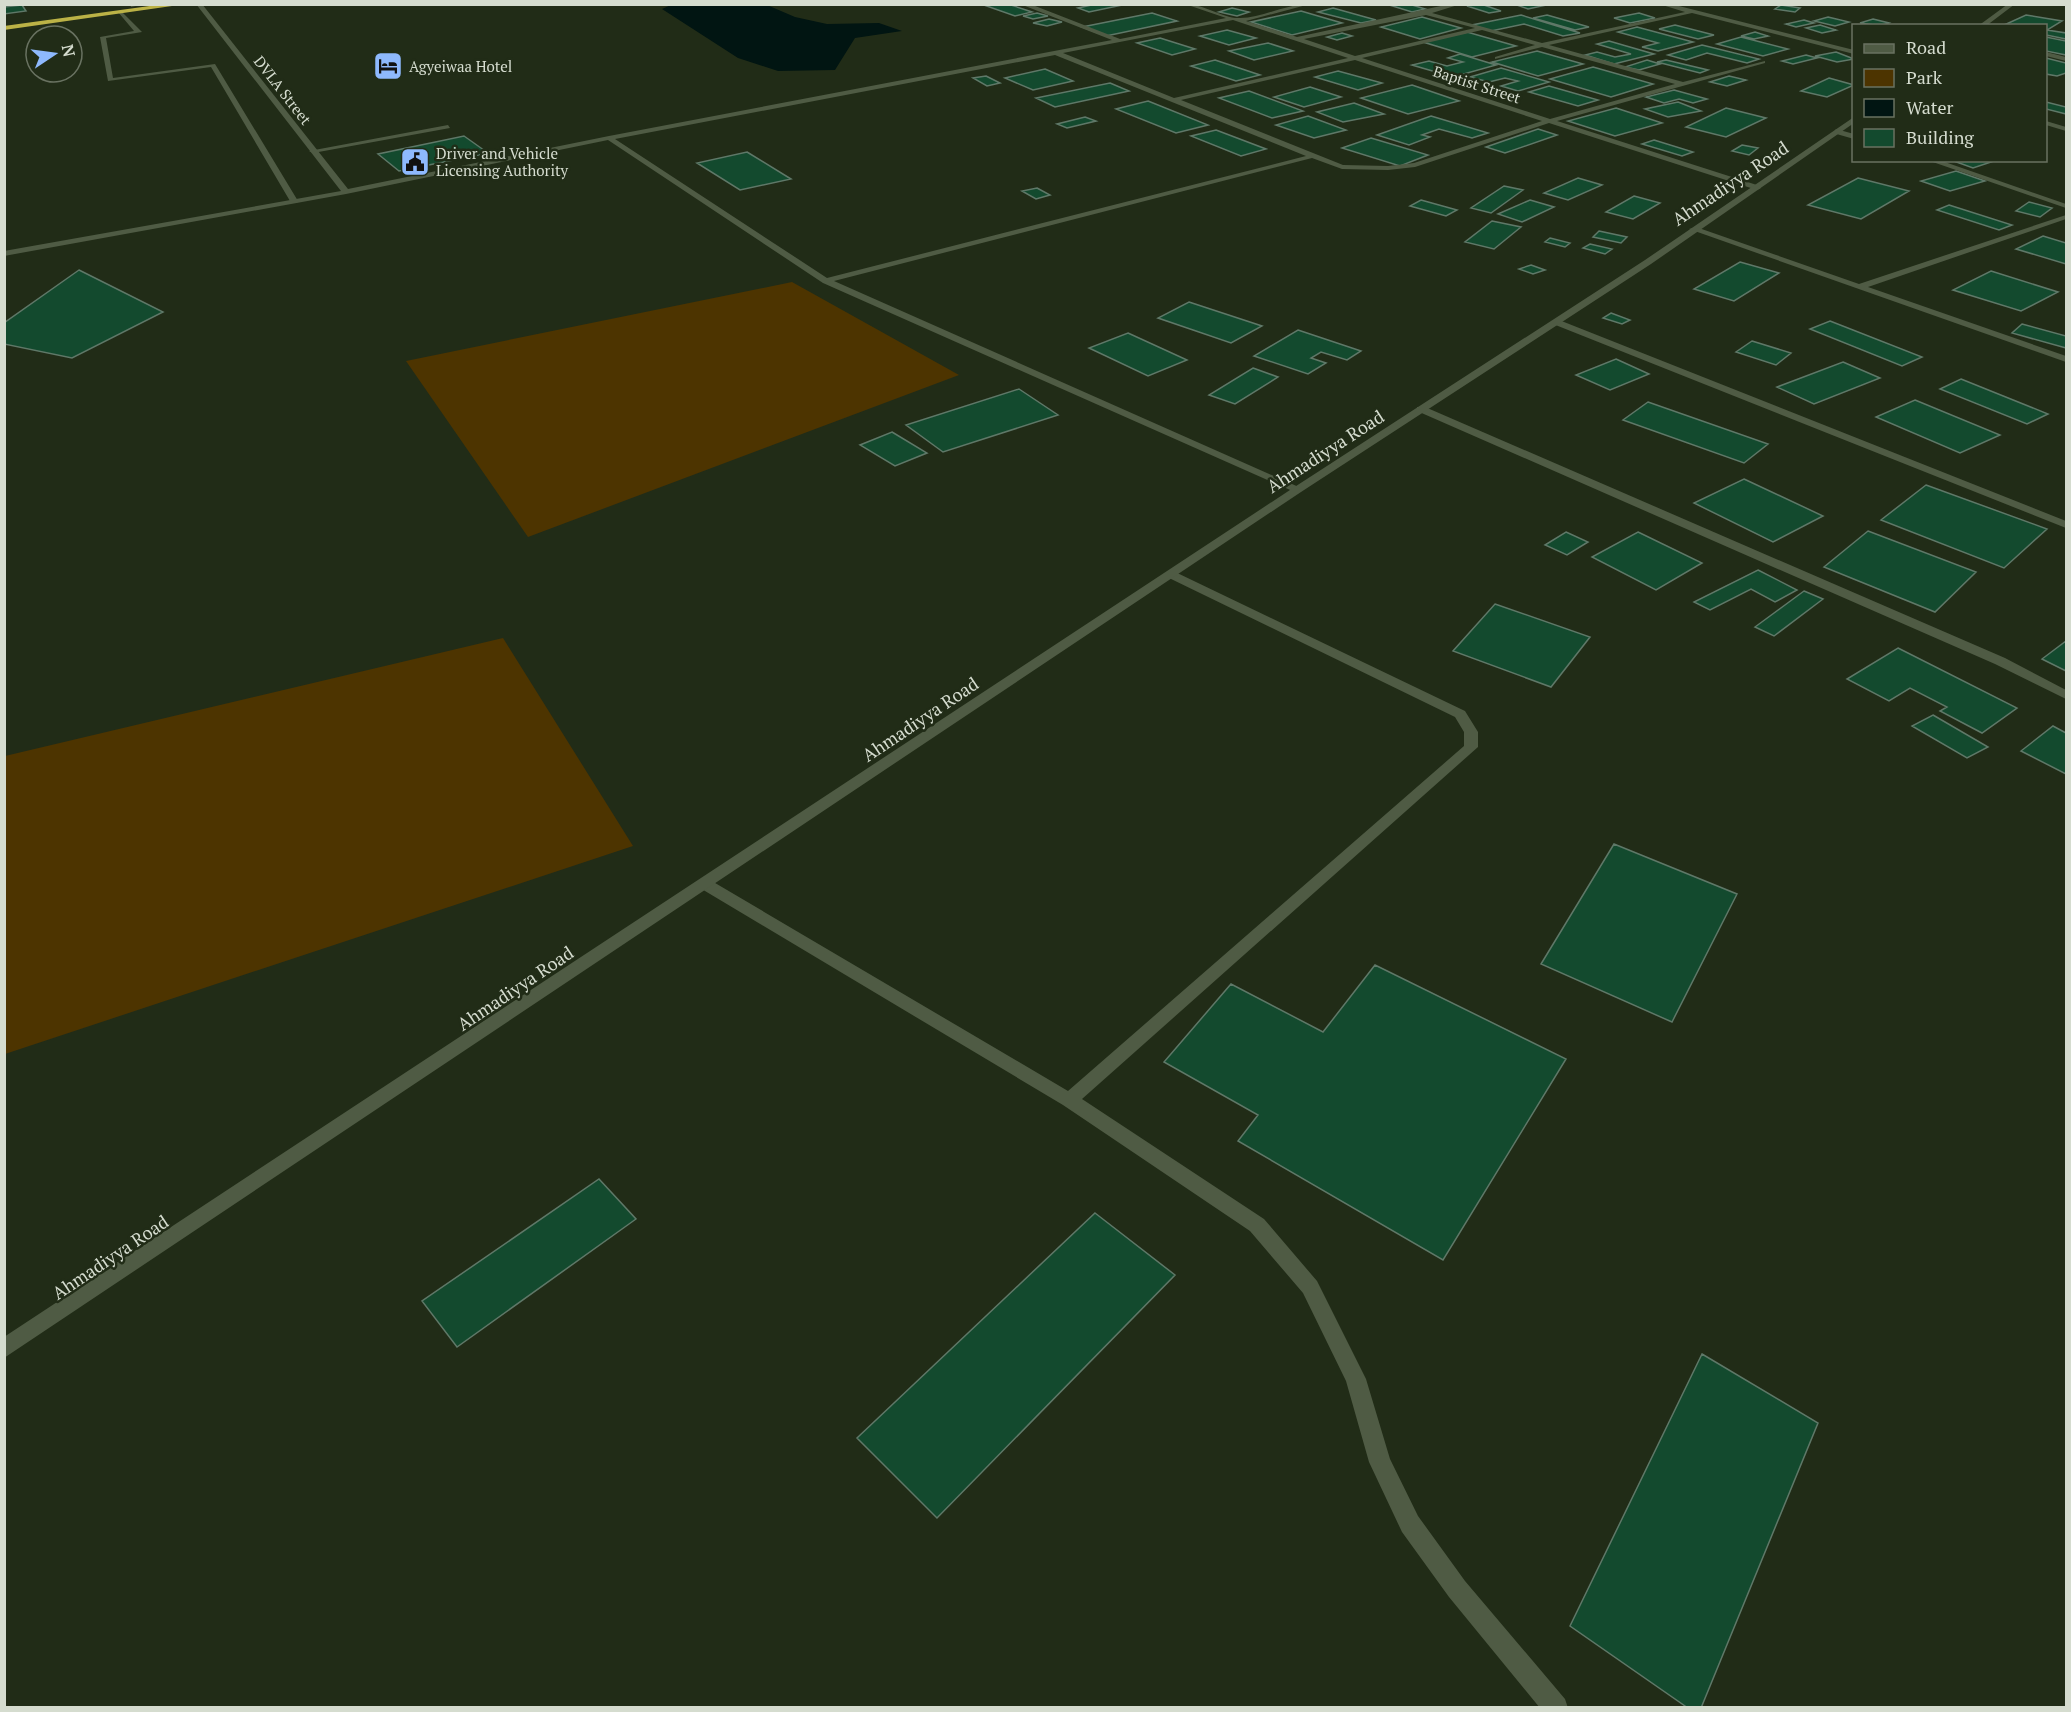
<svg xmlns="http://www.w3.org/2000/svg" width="2071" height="1712" viewBox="0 0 2071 1712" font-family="'PT Serif',serif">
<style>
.green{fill:#4d3400}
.water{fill:#011512}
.building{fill:#134a2e;stroke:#5f7868;stroke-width:1.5}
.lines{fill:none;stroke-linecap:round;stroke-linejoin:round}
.lane{fill:#4f5b44;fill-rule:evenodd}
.street{fill:#4f5b44;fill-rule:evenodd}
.secondary{fill:#4f5b44;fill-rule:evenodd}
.highway{fill:#bbb246;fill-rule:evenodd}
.labels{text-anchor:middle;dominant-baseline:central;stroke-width:5;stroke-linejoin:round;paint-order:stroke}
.far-poi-label{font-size:15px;fill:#d5dccf;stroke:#212c17;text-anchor:start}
.far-street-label{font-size:15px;fill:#d5dccf;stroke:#212c17}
.street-label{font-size:18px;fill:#d5dccf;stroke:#212c17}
</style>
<rect width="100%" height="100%" fill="#212c17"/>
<path class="green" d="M792,282L959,375L528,537L406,361Z
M503,638L633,846L5,1054V756Z"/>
<path class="water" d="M673,4L767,5L795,17L827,24L879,23L902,31L855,38L835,70L778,71L738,58L662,9Z"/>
<path class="building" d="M981,4H1008L1032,12L1015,16Z
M1096,4H1127L1089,12L1078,8Z
M1386,4H1409L1425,9L1412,12Z
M1481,4L1501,11L1489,13L1467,6Z
M1514,4H1551L1528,9Z
M22,5L26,11L4,14V7Z
M1781,5L1800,8L1795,12L1775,9Z
M1232,8L1249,12L1237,16L1219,12Z
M1333,8L1376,20L1361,23L1318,12Z
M1301,11L1342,23L1292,35L1251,22Z
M1037,13L1048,16L1033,19L1023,16Z
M1152,13L1177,21L1106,36L1082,27Z
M1639,13L1655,18L1630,23L1614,18Z
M1521,15L1580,33L1563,36L1524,24L1491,31L1472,25Z
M1547,15L1589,27L1575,30L1533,18Z
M2026,15L2062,21L2047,30L2066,33V39L2046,35V26H2002Z
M1422,17L1461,28L1420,39L1381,27Z
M1828,17L1849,22L1835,26L1814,21Z
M1049,19L1062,22L1047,26L1033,23Z
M1873,19L1889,23L1881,26L1860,23Z
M1804,20L1814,23L1796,27L1786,24Z
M1675,25L1714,35L1698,39L1659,29Z
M1820,25L1836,30L1822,33L1806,28Z
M1637,27L1693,42L1658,51L1642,47L1658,43L1618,32Z
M1227,30L1256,38L1229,45L1200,36Z
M1467,32L1516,46L1472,57L1423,42Z
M1755,32L1768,36L1754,39L1741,36Z
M1342,33L1352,36L1337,40L1327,37Z
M1741,37L1788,49L1763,56L1717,44Z
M2046,37L2066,41V55L2046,51Z
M1160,38L1195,49L1172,55L1137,43Z
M1609,41L1654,54L1614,64L1585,55L1597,52L1615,57L1631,54L1597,44Z
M1268,43L1293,51L1254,60L1229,51Z
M1702,45L1759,59L1747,63L1707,53L1686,60L1668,55Z
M1537,51L1583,64L1538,76L1492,62Z
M1836,52L1854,59L1837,62L1815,56Z
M1460,54L1496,65L1453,77L1412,65L1429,61L1447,66L1463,62L1448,58Z
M1806,55L1817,58L1793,64L1782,61Z
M2046,58L2066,63V73L2057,76L2046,74Z
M1215,60L1260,75L1236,81L1191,66Z
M1647,60L1660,64L1639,70L1625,67Z
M1666,60L1708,70L1700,73L1657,62Z
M1593,67L1653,84L1611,97L1550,79Z
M1501,68L1549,82L1518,91L1501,86L1518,81L1505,78L1489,82L1470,77Z
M1045,69L1073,81L1033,90L1005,78Z
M1338,71L1382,83L1358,90L1315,77Z
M986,76L1000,83L987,86L973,78Z
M1729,76L1746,80L1727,86L1710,82Z
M1829,78L1854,85L1827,97L1801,91Z
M1110,83L1129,91L1055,107L1036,98Z
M1412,85L1459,101L1408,114L1361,98Z
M1549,86L1598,100L1578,106L1529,92Z
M1310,87L1341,97L1304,107L1274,97Z
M1674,90L1707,99L1693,103L1679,99L1664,103L1646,97Z
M1249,91L1303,111L1272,118L1219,98Z
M1148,101L1208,125L1176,133L1116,109Z
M1678,102L1701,111L1668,117L1645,109Z
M2046,102L2066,107V114L2046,109Z
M1354,103L1384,114L1343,122L1317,112Z
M1616,108L1662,123L1615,136L1568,121Z
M1726,108L1766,118L1726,137L1686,127Z
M1308,116L1346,130L1314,138L1276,125Z
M1431,116L1488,133L1472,138L1439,129L1422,135L1430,137L1409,145L1377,135Z
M1085,117L1096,121L1067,128L1057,124Z
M1538,129L1557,135L1505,153L1486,147Z
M1216,130L1266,149L1241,156L1191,136Z
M464,136L488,153L399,171L378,154Z
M1371,138L1428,155L1400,166L1342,148Z
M1654,140L1693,152L1682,156L1642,144Z
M1742,145L1758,148L1749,155L1732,151Z
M747,152L791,179L740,190L697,163Z
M1951,160H1997L1973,168Z
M1956,171L1985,181L1950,191L1921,181Z
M1578,178L1602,185L1568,200L1544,193Z
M1858,178L1909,191L1861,219L1808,205Z
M1504,186L1523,190L1491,213L1471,208Z
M1037,188L1050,195L1036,199L1022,191Z
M1634,196L1660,203L1633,219L1606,212Z
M1421,200L1457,210L1446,216L1410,206Z
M1530,200L1554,207L1522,222L1498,214Z
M2029,202L2052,208L2040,217L2016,211Z
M1949,205L2012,225L1999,230L1937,210Z
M1492,221L1521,227L1494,249L1465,242Z
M1599,231L1627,237L1621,243L1593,237Z
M2043,236L2066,243V264L2016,249Z
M1550,238L1570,243L1565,247L1545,242Z
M1590,244L1612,249L1605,254L1583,248Z
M1740,262L1779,273L1734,301L1694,289Z
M1531,265L1545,270L1533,274L1519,269Z
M79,270L163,312L72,358L4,344V323Z
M1991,271L2058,292L2021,311L1953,290Z
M1189,302L1262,326L1231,343L1158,318Z
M1611,313L1630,320L1622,324L1603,318Z
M1830,321L1922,357L1902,366L1810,329Z
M2022,324L2066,336V348L2012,333Z
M1298,330L1361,351L1347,360L1321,352L1311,358L1326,363L1308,374L1254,356Z
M1128,333L1187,360L1148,376L1089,348Z
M1752,341L1791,353L1776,365L1736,352Z
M1616,359L1649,374L1610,390L1576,375Z
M1843,362L1880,378L1814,404L1777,387Z
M1253,368L1278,377L1235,404L1209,395Z
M1961,379L2048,414L2027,424L1940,389Z
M1019,389L1058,415L943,452L906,425Z
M1915,400L2000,435L1960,453L1876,417Z
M1648,402L1768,444L1744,463L1623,420Z
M892,432L927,453L895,466L860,445Z
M1744,479L1823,516L1773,542L1694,503Z
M1926,485L2047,529L2004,568L1881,520Z
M1868,531L1976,572L1935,612L1824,567Z
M1566,532L1588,542L1567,555L1545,545Z
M1638,532L1702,563L1656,590L1592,557Z
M1758,570L1797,590L1775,602L1751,589L1710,610L1694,602Z
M1804,591L1823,599L1774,636L1755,627Z
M1495,604L1590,637L1551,687L1453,651Z
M2066,641V671L2042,659Z
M1898,648L2017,708L1982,733L1940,711L1947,707L1910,688L1889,701L1847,679Z
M1933,715L1988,747L1967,758L1912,726Z
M2053,726L2066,733V774L2021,751Z
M1614,844L1737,894L1672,1022L1541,964Z
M1375,965L1566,1059L1443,1260L1238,1141L1258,1115L1164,1062L1231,984L1323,1032Z
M599,1179L636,1219L457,1347L422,1301Z
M1095,1213L1175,1275L937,1518L857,1438Z
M1702,1354L1818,1423L1701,1708H1688L1570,1626Z"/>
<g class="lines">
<path class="lane" d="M118,12H122L142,32L106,38L113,78L215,64L298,201L297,203L290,201L211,67L108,81L100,37L134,31Z
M448,125L450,128L313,153L309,151Z"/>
<path class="street" d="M130,4H136V6L131,7Z
M196,4H202L348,189L609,136L1112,40L1020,4H1030L1120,39L1226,18L1185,4C1205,4 1223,19 1240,18C1262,18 1285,4 1310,4L1246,21L1297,37L1450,4H1461L1432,13L1542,43L1685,12L1659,4H1671L1854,50V54L1692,13L1549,45L1683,82L1765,61V63L1557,121L1760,186L1761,188L1757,190L1549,123L1415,167L1388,170L1342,169L1312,158L834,281L1301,488L1303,490L1297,493L823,283L608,140L346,194L4,256V251L341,191ZM1426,15L1475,28L1355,56L1304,39ZM1233,20L1348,58L1174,98L1063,53ZM1482,30L1535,45L1495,57V59L1542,47L1675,84L1550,119L1362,58ZM1055,55L1306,156L827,278L615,139ZM1355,60L1542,121L1414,163L1388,166L1343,165L1181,100Z
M2046,52L2066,57V61L2046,56Z
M2046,121L2066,127V131L2046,125Z
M1836,129L1854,134V139L1833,133Z
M1927,160H1939L2066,204V208Z
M2066,215V219L1868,287L2066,356V362L1689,229L1696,227L1859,284Z
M1553,320H1559L2066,521V528L1553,324Z
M1417,407H1425L2005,658L2066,690V699L1995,664L1417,411Z
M1171,570L1465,711L1478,732V747L1082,1099L1264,1219L1317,1281L1366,1379L1390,1459L1418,1516L1465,1581L1565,1699L1568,1708H1540L1449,1597L1402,1532L1369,1462L1346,1381L1303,1293L1250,1231L1063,1105L700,888L697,884L700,880H710L1068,1091L1464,746V732L1455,717L1167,577L1165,574Z"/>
<path class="secondary" d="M2008,4H2015L1986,26H1978Z
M1854,117V123L1651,264L1301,492L4,1358V1337L1293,488L1645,260Z"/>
<path class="highway" d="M164,4H186L4,30V26Z"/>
</g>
<defs>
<g id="hotel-square" transform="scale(1.5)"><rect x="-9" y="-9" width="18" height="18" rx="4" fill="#8eb9fd" stroke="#212c17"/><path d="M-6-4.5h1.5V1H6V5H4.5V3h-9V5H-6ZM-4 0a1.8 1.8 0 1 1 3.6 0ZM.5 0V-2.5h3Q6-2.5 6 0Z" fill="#111"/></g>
<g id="civic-square" transform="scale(1.5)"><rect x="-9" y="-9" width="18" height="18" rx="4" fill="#8eb9fd" stroke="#212c17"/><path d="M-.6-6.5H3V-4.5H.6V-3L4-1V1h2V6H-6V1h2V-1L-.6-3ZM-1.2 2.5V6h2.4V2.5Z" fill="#111"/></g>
</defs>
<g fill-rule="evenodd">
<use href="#hotel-square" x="388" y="66"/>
<use href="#civic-square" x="415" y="162"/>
</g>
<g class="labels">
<g class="far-poi-label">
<text x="409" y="66">Agyeiwaa Hotel</text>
<text x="436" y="153">Driver and Vehicle<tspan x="436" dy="17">Licensing Authority</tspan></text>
</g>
<g class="far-street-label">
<text transform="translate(1477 84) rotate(18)">Baptist Street</text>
<text transform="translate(283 90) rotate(52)">DVLA Street</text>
</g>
<g class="street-label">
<text transform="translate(1730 183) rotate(-34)">Ahmadiyya Road</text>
<text transform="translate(1325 451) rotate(-33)">Ahmadiyya Road</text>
<text transform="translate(920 719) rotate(-34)">Ahmadiyya Road</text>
<text transform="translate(515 988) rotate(-34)">Ahmadiyya Road</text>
<text transform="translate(110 1257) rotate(-34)">Ahmadiyya Road</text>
</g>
</g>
<rect width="2071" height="1712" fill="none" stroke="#d5dccf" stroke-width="12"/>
<rect x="1852" y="24" width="195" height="138" fill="#212c17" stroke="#697261" stroke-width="1.5"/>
<rect x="1864" y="44" width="30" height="9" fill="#4f5b44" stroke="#697261" stroke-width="1.5"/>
<text x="1906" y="54" font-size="18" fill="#d5dccf">Road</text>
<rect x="1864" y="69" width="30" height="18" fill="#4d3400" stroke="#697261" stroke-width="1.5"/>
<text x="1906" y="84" font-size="18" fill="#d5dccf">Park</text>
<rect x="1864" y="99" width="30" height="18" fill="#011512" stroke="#697261" stroke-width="1.5"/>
<text x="1906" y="114" font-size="18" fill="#d5dccf">Water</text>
<rect x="1864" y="129" width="30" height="18" fill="#134a2e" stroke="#697261" stroke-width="1.5"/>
<text x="1906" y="144" font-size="18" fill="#d5dccf">Building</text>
<g transform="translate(54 54) rotate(77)"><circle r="28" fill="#212c17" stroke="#697261" stroke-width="1.5"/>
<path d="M0-4.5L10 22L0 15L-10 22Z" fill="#8eb9fd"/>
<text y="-9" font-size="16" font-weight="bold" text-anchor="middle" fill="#d5dccf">N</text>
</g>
</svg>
